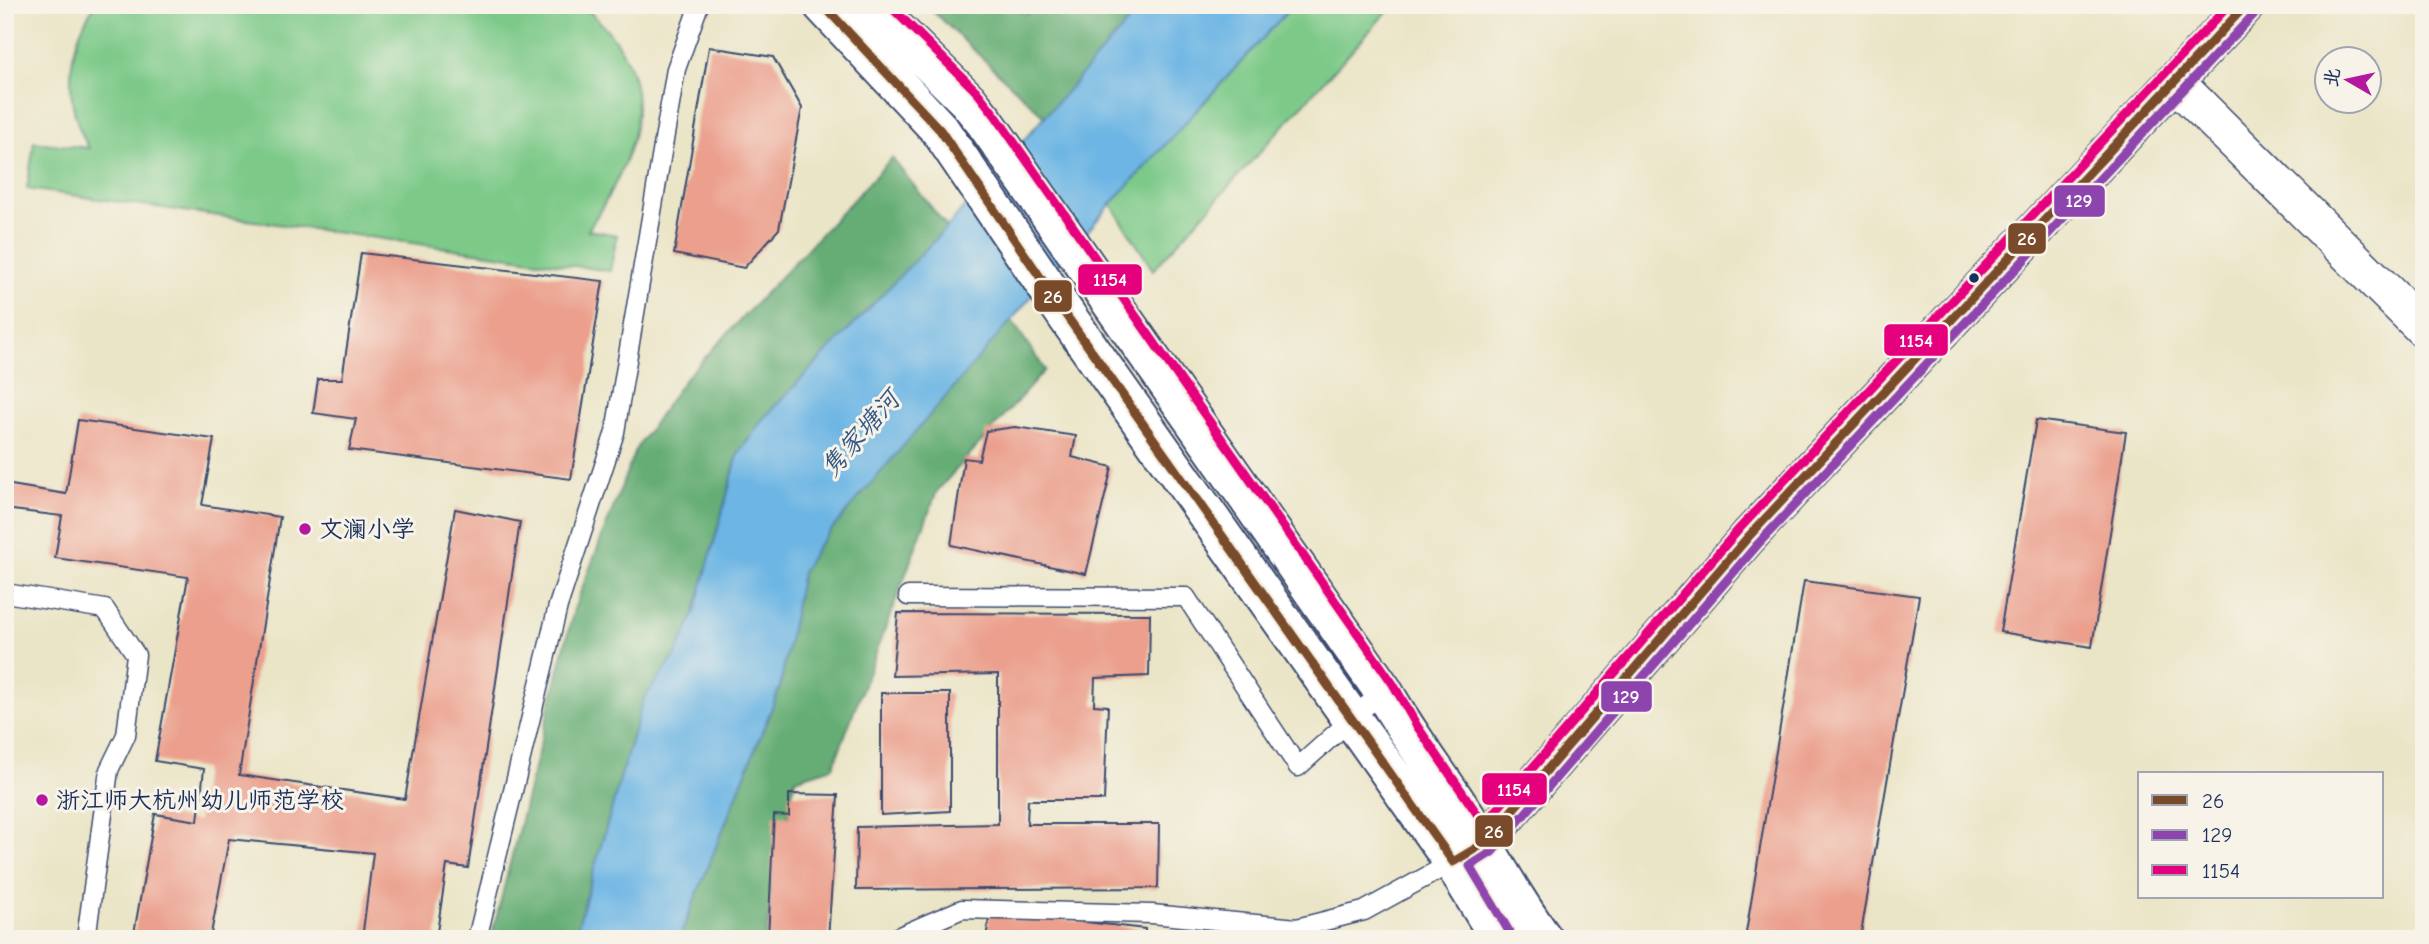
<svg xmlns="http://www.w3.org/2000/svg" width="2429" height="944" viewBox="0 0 2429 944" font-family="'Comic Neue','LXGW WenKai TC',sans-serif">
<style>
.green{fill:#7cc988;stroke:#4c7c73;stroke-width:2}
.forest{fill:#65ad74;stroke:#406e69;stroke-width:2}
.water{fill:#6cb5e4;stroke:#4472a1;stroke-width:2}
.building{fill:#eb9f8c}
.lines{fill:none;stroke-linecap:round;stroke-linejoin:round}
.service-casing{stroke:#3a4a6e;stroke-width:21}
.minor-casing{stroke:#3a4a6e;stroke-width:40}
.tertiary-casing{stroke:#3a4a6e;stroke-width:42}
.service{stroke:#fff;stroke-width:18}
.minor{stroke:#fff;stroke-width:37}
.tertiary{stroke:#fff;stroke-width:38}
.bus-1-casing{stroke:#f7f3e8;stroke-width:14}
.bus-2-casing{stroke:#f7f3e8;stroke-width:14}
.bus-3-casing{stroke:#f7f3e8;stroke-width:14}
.bus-1{stroke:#7a4b2a;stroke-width:9}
.bus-2{stroke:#8e44ad;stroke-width:9}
.bus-3{stroke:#e5007d;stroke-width:9}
.bus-dot{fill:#1b2f5e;stroke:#f7f3e8;stroke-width:2.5}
.poi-dot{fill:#b5179e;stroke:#f7f3e8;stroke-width:2.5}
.labels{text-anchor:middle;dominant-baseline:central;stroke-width:6;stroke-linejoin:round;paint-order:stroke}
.poi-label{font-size:24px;fill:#1b2f5e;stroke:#f7f3e8;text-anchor:start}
.water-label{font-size:26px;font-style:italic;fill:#335786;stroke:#f7f3e8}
.line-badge{stroke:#f7f3e8;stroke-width:2.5}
.badge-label{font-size:19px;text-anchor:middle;font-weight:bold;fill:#fff}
</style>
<rect width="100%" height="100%" fill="#f7f3e8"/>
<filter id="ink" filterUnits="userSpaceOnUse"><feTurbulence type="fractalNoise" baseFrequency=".0143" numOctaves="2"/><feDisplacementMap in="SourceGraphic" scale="14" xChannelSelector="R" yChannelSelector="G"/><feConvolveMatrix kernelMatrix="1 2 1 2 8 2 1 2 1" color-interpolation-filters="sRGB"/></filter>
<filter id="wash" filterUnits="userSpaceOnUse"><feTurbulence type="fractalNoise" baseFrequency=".00686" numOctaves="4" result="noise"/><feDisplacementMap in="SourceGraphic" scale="28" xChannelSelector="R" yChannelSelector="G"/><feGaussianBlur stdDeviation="1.57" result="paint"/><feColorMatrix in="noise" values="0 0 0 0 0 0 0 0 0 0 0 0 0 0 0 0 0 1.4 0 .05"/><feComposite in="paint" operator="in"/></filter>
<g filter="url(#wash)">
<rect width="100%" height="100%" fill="#ebe5c7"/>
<path class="green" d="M95,5H582C667,76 641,148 588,230L617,235L610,271L27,189L34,142L89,148C63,103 65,48 95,5Z
M1293,5H1393L1153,270L1111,204Z"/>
<path class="forest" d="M926,5H1010L1025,14L1047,5H1143L1046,118Z
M892,158L947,227L762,420L738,454L695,612L676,655L643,700L574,939H491L574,609L636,449L684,380Z
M1011,319L1045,370L937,491L833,767L795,779L765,939H679L780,687L802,572L819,544Z"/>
<path class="water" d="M1143,5H1293L1111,204L819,544L802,572L780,687L679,939H574L643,700L676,655L695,612L738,455L762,420L947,227Z"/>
<g id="blocks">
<path class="building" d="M709,47L773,57L802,108L779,229L744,268L674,254Z
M361,253L603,281L571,479L349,450L356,419L313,413L318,379H342Z
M78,420L214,439L202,505L280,517L239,775L405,799L455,509L520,522L468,868L447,865L436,939H362L373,853L229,839L210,939H133L155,814L198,821L204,769L155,761L188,577L55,558L62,516L5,509V484L66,494Z
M2036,420L2126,432L2092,647L2000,632Z
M1015,427L1076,436L1072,457L1112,467L1086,574L951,545L964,458L979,460L986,431Z
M1804,581L1919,596L1860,939H1745Z
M898,613L1150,614L1149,676L1095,678L1094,705L1108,706L1104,800H1028L1027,824H1159L1158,888L856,890L857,827L998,824V674L892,676Z
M881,693H950V811L881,815Z
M789,794L838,795L828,939H768L774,815L789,816Z
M990,911L1145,929V939H986Z"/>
</g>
</g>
<g filter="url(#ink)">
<use href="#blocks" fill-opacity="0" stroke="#3a4a6e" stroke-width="2"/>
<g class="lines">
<g class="service-casing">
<path id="service" d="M5,593L105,609L136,655L126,735L109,770L86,939
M908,596L1186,597L1298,767L1383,691
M477,939L558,606L615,432L676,69L699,5
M893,939L962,909L1152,914L1297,928L1364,911L1453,862"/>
</g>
<g class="minor-casing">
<path id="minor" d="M2175,82L2424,329
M1457,859L1483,844L1749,536L2246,5"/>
</g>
<g class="tertiary-casing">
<path id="tertiary" d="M823,5L940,130L1068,318L1453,862L1500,939
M871,5L968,101L985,122L1383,691C1413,744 1452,792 1483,844C1502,877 1520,908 1543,939"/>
</g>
<use href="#service" class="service"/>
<use href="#minor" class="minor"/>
<use href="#tertiary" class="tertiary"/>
<g class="bus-1-casing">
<path id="bus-1" d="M823,5L940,130L1068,318L1453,862L1483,844L1749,536L2246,5"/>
</g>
<g class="bus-2-casing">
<path id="bus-2" d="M1510,933L1470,866L1492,852L1758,544L2255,13"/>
</g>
<g class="bus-3-casing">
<path id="bus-3" d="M889,5L977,92L995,115L1393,684L1417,726L1484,824L1740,528L2229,5"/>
</g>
<use href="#bus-1" class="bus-1"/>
<use href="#bus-2" class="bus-2"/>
<use href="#bus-3" class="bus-3"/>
</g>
</g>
<circle class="bus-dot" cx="1974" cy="278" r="6"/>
<g class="poi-dot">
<circle cx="305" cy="529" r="7"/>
<circle cx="42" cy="800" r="7"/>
</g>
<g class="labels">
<g class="poi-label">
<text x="319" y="529">文澜小学</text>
<text x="56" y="800">浙江师大杭州幼儿师范学校</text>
</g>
<g class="water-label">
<text transform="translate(861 434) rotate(-49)">隽家塘河</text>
</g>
</g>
<g class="line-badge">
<rect x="2053" y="184" width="53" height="34" rx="7" fill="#8e44ad"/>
<rect x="2007" y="222" width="40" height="33" rx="7" fill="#7a4b2a"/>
<rect x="1077" y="263" width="66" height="33" rx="7" fill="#e5007d"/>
<rect x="1033" y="279" width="40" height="34" rx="7" fill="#7a4b2a"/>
<rect x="1883" y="323" width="66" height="34" rx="7" fill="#e5007d"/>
<rect x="1600" y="680" width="53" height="33" rx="7" fill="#8e44ad"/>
<rect x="1481" y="772" width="67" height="34" rx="7" fill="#e5007d"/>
<rect x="1474" y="814" width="40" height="34" rx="7" fill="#7a4b2a"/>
</g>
<g class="badge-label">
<text x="2079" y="207">129</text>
<text x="2027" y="245">26</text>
<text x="1110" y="286">1154</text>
<text x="1053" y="303">26</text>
<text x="1916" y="347">1154</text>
<text x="1626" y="703">129</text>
<text x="1514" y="796">1154</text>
<text x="1494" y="838">26</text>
</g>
<rect width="2429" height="944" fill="none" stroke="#f7f3e8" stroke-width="28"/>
<rect x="2138" y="772" width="245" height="126" fill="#f7f3e8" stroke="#9fa5b1" stroke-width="2"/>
<rect x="2152" y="795" width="35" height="10" fill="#7a4b2a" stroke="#9fa5b1" stroke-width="2"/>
<text x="2202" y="808" font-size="21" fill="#1b2f5e">26</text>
<rect x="2152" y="830" width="35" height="10" fill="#8e44ad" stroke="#9fa5b1" stroke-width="2"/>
<text x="2202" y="842" font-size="21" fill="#1b2f5e">129</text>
<rect x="2152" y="865" width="35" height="10" fill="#e5007d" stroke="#9fa5b1" stroke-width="2"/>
<text x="2202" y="878" font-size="21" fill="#1b2f5e">1154</text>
<g transform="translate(2348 80) rotate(279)"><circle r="33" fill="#f7f3e8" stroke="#9fa5b1" stroke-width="2"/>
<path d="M0-5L12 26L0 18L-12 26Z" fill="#b5179e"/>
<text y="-10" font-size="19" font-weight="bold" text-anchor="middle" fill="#1b2f5e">北</text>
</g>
</svg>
